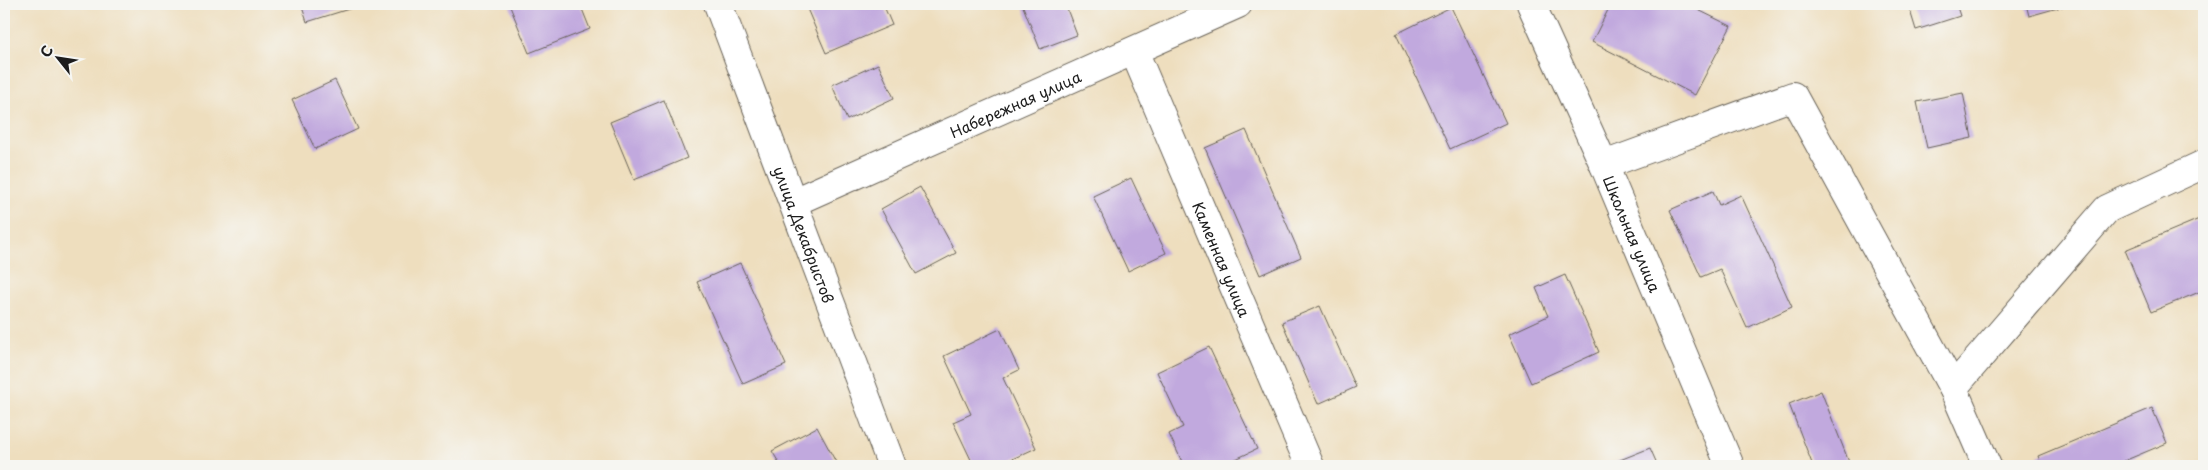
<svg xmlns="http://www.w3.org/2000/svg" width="2208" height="470" viewBox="0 0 2208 470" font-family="'Playpen Sans',sans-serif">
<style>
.building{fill:#c1a9de}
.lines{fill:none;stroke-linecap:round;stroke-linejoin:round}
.minor-casing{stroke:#666055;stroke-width:30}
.minor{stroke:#fff;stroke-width:28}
.labels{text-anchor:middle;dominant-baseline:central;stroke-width:4.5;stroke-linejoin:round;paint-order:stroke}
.street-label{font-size:15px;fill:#1c1c1c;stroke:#f6f6f2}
</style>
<rect width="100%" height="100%" fill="#f6f6f2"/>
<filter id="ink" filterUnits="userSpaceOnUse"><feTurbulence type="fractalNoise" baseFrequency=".02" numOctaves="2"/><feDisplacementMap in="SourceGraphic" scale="10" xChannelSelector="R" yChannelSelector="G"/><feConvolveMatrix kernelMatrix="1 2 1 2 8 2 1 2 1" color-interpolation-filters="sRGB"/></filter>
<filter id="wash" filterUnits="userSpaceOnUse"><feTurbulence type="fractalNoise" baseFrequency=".0096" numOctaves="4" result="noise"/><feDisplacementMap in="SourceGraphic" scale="20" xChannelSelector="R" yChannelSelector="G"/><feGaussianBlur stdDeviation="1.12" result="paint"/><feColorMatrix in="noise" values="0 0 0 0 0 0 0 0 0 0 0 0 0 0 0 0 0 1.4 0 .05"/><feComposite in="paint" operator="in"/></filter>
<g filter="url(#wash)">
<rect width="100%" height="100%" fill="#eedebe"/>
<g id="blocks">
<path class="building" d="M301,4H365L307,22Z
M509,4H580L590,29L529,53Z
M805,4H883L892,25L826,53Z
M1022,4H1065L1077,35L1040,49Z
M1611,4H1686L1731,26L1695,95L1592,42Z
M1908,4H1956L1960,16L1916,30Z
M2026,4H2072L2029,16Z
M1451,7L1506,123L1450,149L1396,34Z
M878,64L894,98L847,120L832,85Z
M335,80L358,129L315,149L292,100Z
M1963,93L1972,138L1927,148L1917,102Z
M664,100L687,158L634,180L610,122Z
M1246,130L1301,257L1260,275L1205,148Z
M1131,178L1166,253L1128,271L1093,196Z
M920,187L956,253L916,274L881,209Z
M1713,191L1719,205L1741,195L1792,307L1747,328L1720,269L1701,277L1670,210Z
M2204,217V290L2151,312L2125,250Z
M740,263L786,365L743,384L697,282Z
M1565,275L1599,352L1531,383L1509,334L1548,316L1536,288Z
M1320,306L1356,387L1318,404L1282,322Z
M1000,329L1019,370L1003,378L1036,448L997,466H974L953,422L971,414L944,356Z
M1209,347L1257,449L1221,466H1184L1169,434L1183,427L1157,372Z
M1821,391L1849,462L1837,466H1813L1789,404Z
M2152,408L2167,443L2112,466H2042L2038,456Z
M817,427L838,466H781L772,451Z
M1650,448L1658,466H1605Z"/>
</g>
</g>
<g filter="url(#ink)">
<use href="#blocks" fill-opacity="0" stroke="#666055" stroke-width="1"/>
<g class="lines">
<g class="minor-casing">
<g id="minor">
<path id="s1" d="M718,4L892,466"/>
<path id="s2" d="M1531,4L1604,165L1730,466"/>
<path id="s3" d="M1134,51L1310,466"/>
<path d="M1604,165L1793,96L1953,388L1987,466"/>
<path id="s4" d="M794,202L1238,4"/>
<path d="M1953,388L2107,209L2204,164"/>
</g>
</g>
<use href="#minor" class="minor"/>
</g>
</g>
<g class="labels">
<g class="street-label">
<text stroke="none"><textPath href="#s4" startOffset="242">Набережная улица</textPath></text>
<text stroke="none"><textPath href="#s2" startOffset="251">Школьная улица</textPath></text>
<text stroke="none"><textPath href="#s1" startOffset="246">улица Декабристов</textPath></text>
<text stroke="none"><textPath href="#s3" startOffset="226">Каменная улица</textPath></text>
</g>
</g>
<rect width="2208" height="470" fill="none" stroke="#f6f6f2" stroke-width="20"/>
<g transform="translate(58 58) rotate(300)" stroke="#f6f6f2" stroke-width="4" paint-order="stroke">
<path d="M0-4L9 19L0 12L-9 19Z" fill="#1c1c1c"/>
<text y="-8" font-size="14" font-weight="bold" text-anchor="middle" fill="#1c1c1c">С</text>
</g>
</svg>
